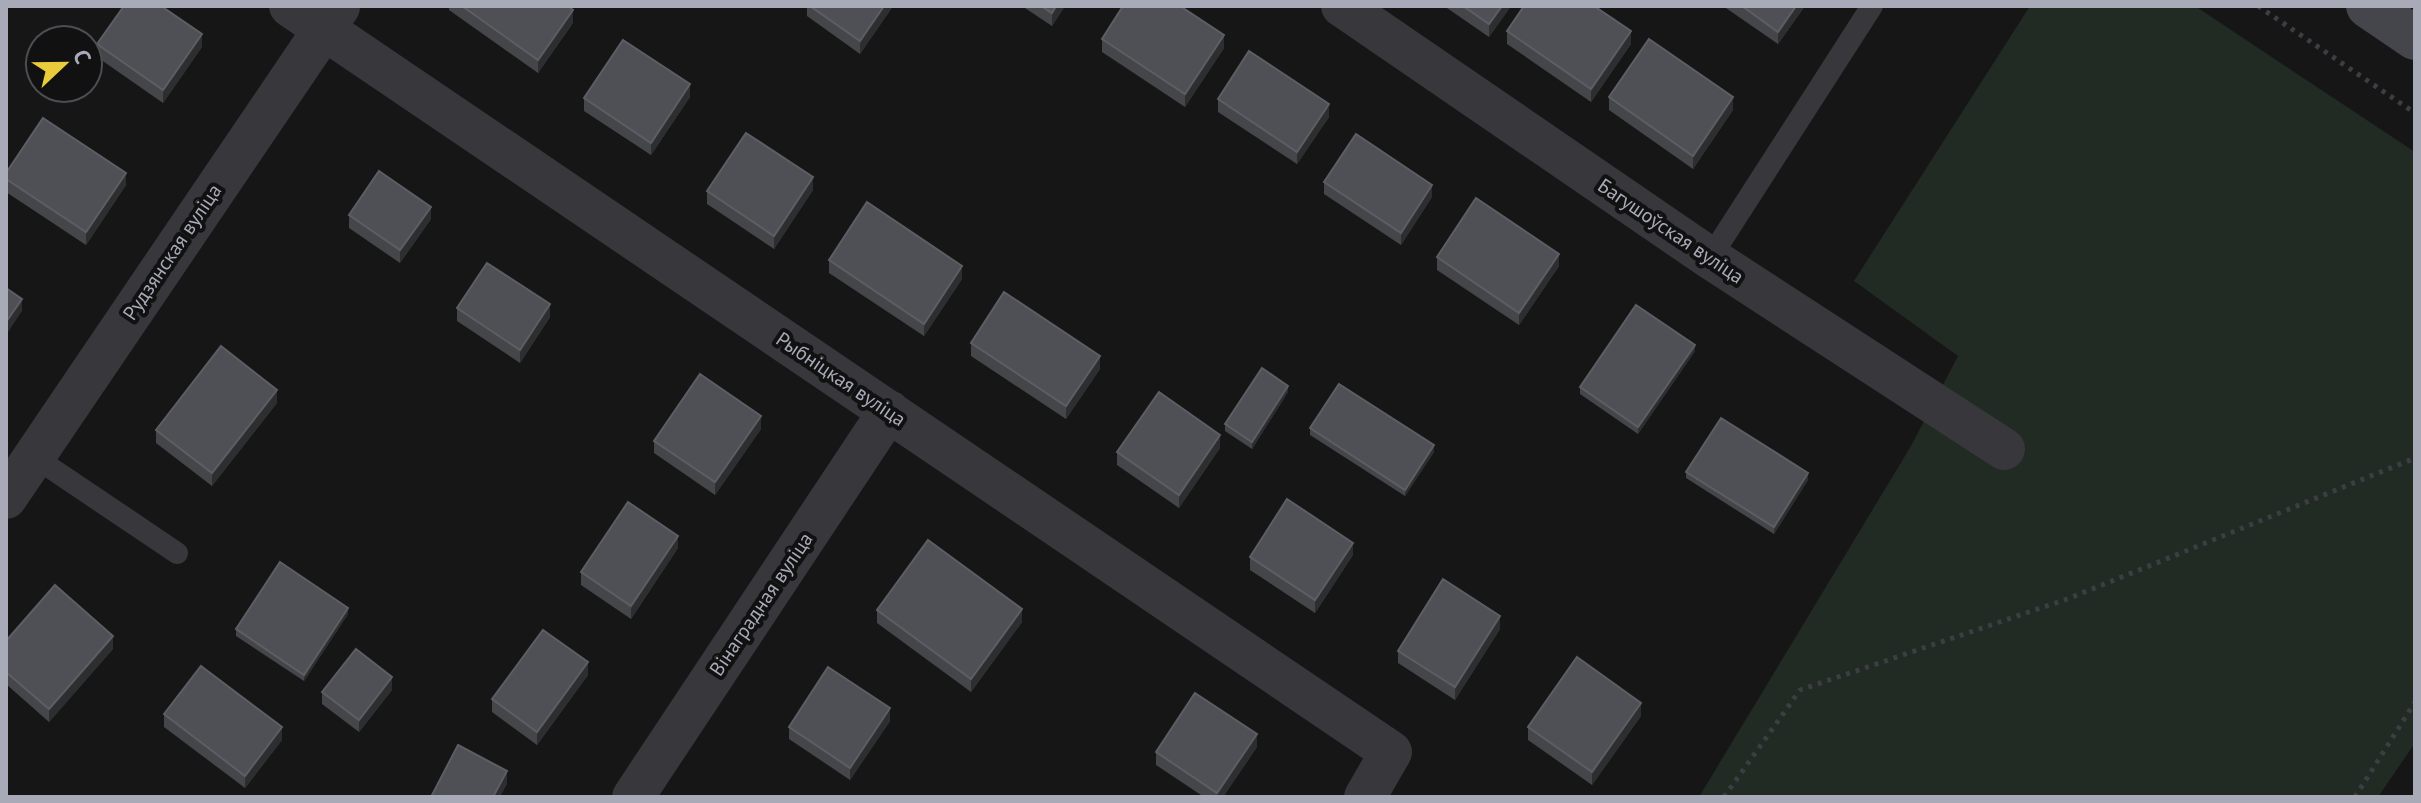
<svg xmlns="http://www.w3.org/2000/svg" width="2421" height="803" viewBox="0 0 2421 803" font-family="'PT Sans',sans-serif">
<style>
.green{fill:#222a24}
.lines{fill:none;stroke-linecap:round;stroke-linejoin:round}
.path{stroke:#3d3e43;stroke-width:5;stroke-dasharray:4 6;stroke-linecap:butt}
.lane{stroke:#37373c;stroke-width:22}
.street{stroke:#37373c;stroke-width:42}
.secondary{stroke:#45454c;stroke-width:44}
.wall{fill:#444649}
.shaded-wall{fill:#2d2e30}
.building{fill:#4f5055;stroke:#5d5e64;stroke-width:2}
.labels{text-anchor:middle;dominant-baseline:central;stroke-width:8;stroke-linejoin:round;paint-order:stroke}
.street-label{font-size:20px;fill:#a8aab7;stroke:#111112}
</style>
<rect width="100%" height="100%" fill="#161617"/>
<path class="green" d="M2030,6H2195L2415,152V743L2378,797H1699L1911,446L1958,356L1854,281Z"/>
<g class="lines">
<path class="path" d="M2258,6L2415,113
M1724,797L1800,690L2070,598L2415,458
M2355,797L2415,702"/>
<path class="lane" d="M1710,258L1872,6
M33,456L177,553"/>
<path class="street" d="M290,6L1391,752L1365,797
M1342,6L1710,258L2004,449
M6,498L339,7
M633,797L889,411"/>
<path class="secondary" d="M2368,6L2415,38"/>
</g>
<path class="wall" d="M449,6H568L573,23L538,73L449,10Z
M807,6H893L860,54L807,16Z
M1022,6H1065L1052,26Z
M1444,6H1511L1489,37Z
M1723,6H1805L1778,44Z
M1507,31L1631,44L1591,102L1507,44Z
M1102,39L1224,48L1185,107L1102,52Z
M97,44L202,47L163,103L97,57Z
M690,97L651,155L584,111V98Z
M1609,97L1733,110L1693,169L1609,110Z
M1218,99L1329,117L1297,164L1218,112Z
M6,173L126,185L86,245L6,192Z
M1324,182L1432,197L1401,245L1324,194Z
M813,190L774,249L707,204V191Z
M349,215L431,219L400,263L349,228Z
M1437,257L1559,266L1519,325L1437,270Z
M829,260L962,279L924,336L829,273Z
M457,308L550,317L520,363L457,321Z
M971,343L1100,369L1066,419L971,356Z
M1695,351L1638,434L1580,394V387Z
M1288,392L1252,449L1225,431V424Z
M277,403L212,486L156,443V430Z
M1310,428L1434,452L1405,496L1310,435Z
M761,429L715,495L654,453V441Z
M1220,448L1179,508L1117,465V452Z
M1686,472L1808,480L1774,534L1686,478Z
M678,548L631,619L581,585V572Z
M1353,555L1315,613L1250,570V557Z
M877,610L1022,622L971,692L877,623Z
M348,614L304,681L236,636V629Z
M1500,629L1455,700L1398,663V651Z
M6,641L113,649L49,722L6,684Z
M588,675L537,745L492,712V699Z
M392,690L359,732L322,704V692Z
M164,714L282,740L245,788L164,727Z
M1641,716L1592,785L1528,740V727Z
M890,721L850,780L789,739V727Z
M1257,747L1223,797H1204L1156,765V752Z"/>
<path class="shaded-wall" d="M884,6H893L860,54V41Z
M1056,6H1065L1052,26V13Z
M1502,6H1511L1489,37V24Z
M1796,6H1805L1778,44V32Z
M573,10V23L538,73V60Z
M1631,31V44L1591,102V89Z
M202,34V47L163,103V90Z
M1224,35V48L1185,107V94Z
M690,84V97L651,155V143Z
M1733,97V110L1693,169V156Z
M1329,104V117L1297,164V152Z
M126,173V185L86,245V232Z
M813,177V190L774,249V236Z
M1432,185V197L1401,245V233Z
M431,207V219L400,263V250Z
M1559,254V266L1519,325V313Z
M962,266V279L924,336V324Z
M22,299V311L6,335V322Z
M550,304V317L520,363V350Z
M1695,345V351L1638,434V427Z
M1100,356V369L1066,419V406Z
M1288,386V392L1252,449V442Z
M277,390V403L212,486V473Z
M761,416V429L715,495V482Z
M1220,435V448L1179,508V495Z
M1434,445V452L1405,496V490Z
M1808,473V480L1774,534V527Z
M678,536V548L631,619V606Z
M1353,543V555L1315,613V600Z
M348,608V614L304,681V675Z
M1022,609V622L971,692V679Z
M1500,616V629L1455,700V687Z
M113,636V649L49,722V709Z
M588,662V675L537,745V732Z
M392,677V690L359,732V720Z
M1641,703V716L1592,785V772Z
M890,708V721L850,780V768Z
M282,727V740L245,788V776Z
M1257,734V747L1223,797H1217V793Z
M507,771V784L500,797H493Z"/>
<path class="building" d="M124,6H161L202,34L163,90L97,44Z
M462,6H568L573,10L538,60Z
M810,6H884L860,41Z
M1041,6H1056L1052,13Z
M1123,6H1180L1224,35L1185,94L1102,39Z
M1463,6H1502L1489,24Z
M1524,6H1594L1631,31L1591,89L1507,31Z
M1742,6H1796L1778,32Z
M1649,39L1733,97L1693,156L1609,97Z
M623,40L690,84L651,143L584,98Z
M1249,51L1329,104L1297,152L1218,99Z
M43,118L126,173L86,232L6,179V173Z
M746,133L813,177L774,236L707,191Z
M1356,134L1432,185L1401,233L1324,182Z
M379,171L431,207L400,250L349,215Z
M1476,198L1559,254L1519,313L1437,257Z
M867,202L962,266L924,324L829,260Z
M487,263L550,304L520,350L457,308Z
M6,288L22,299L6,322Z
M1004,292L1100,356L1066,406L971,343Z
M1636,305L1695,345L1638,427L1580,387Z
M221,346L277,390L212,473L156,430Z
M1262,368L1288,386L1252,442L1225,424Z
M700,374L761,416L715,482L654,441Z
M1339,384L1434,445L1405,490L1310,428Z
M1159,392L1220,435L1179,495L1117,452Z
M1721,418L1808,473L1774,527L1686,472Z
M1287,499L1353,543L1315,600L1250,557Z
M628,502L678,536L631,606L581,572Z
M928,540L1022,609L971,679L877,610Z
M280,562L348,608L304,675L236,629Z
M1443,579L1500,616L1455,687L1398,651Z
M55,585L113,636L49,709L6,672V641Z
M543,630L588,662L537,732L492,699Z
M356,649L392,677L359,720L322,692Z
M1577,657L1641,703L1592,772L1528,727Z
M201,666L282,727L245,776L164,714Z
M828,667L890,708L850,768L789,727Z
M1195,693L1257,734L1217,793L1156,752Z
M458,745L507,771L493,797H431Z"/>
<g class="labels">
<g class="street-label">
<text transform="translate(1671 231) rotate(34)">Багушоўская вуліца</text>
<text transform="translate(172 252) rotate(-56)">Рудзянская вуліца</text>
<text transform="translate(841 379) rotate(34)">Рыбніцкая вуліца</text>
<text transform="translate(761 604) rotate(-56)">Вінаградная вуліца</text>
</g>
</g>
<rect width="2421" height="803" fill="none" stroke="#a8aab7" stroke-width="16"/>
<g transform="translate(64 64) rotate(68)"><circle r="38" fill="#111112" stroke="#4d4e54" stroke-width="2"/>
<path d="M0-6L14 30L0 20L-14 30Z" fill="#e9cc3c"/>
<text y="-12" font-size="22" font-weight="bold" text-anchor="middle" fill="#a8aab7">С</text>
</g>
</svg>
